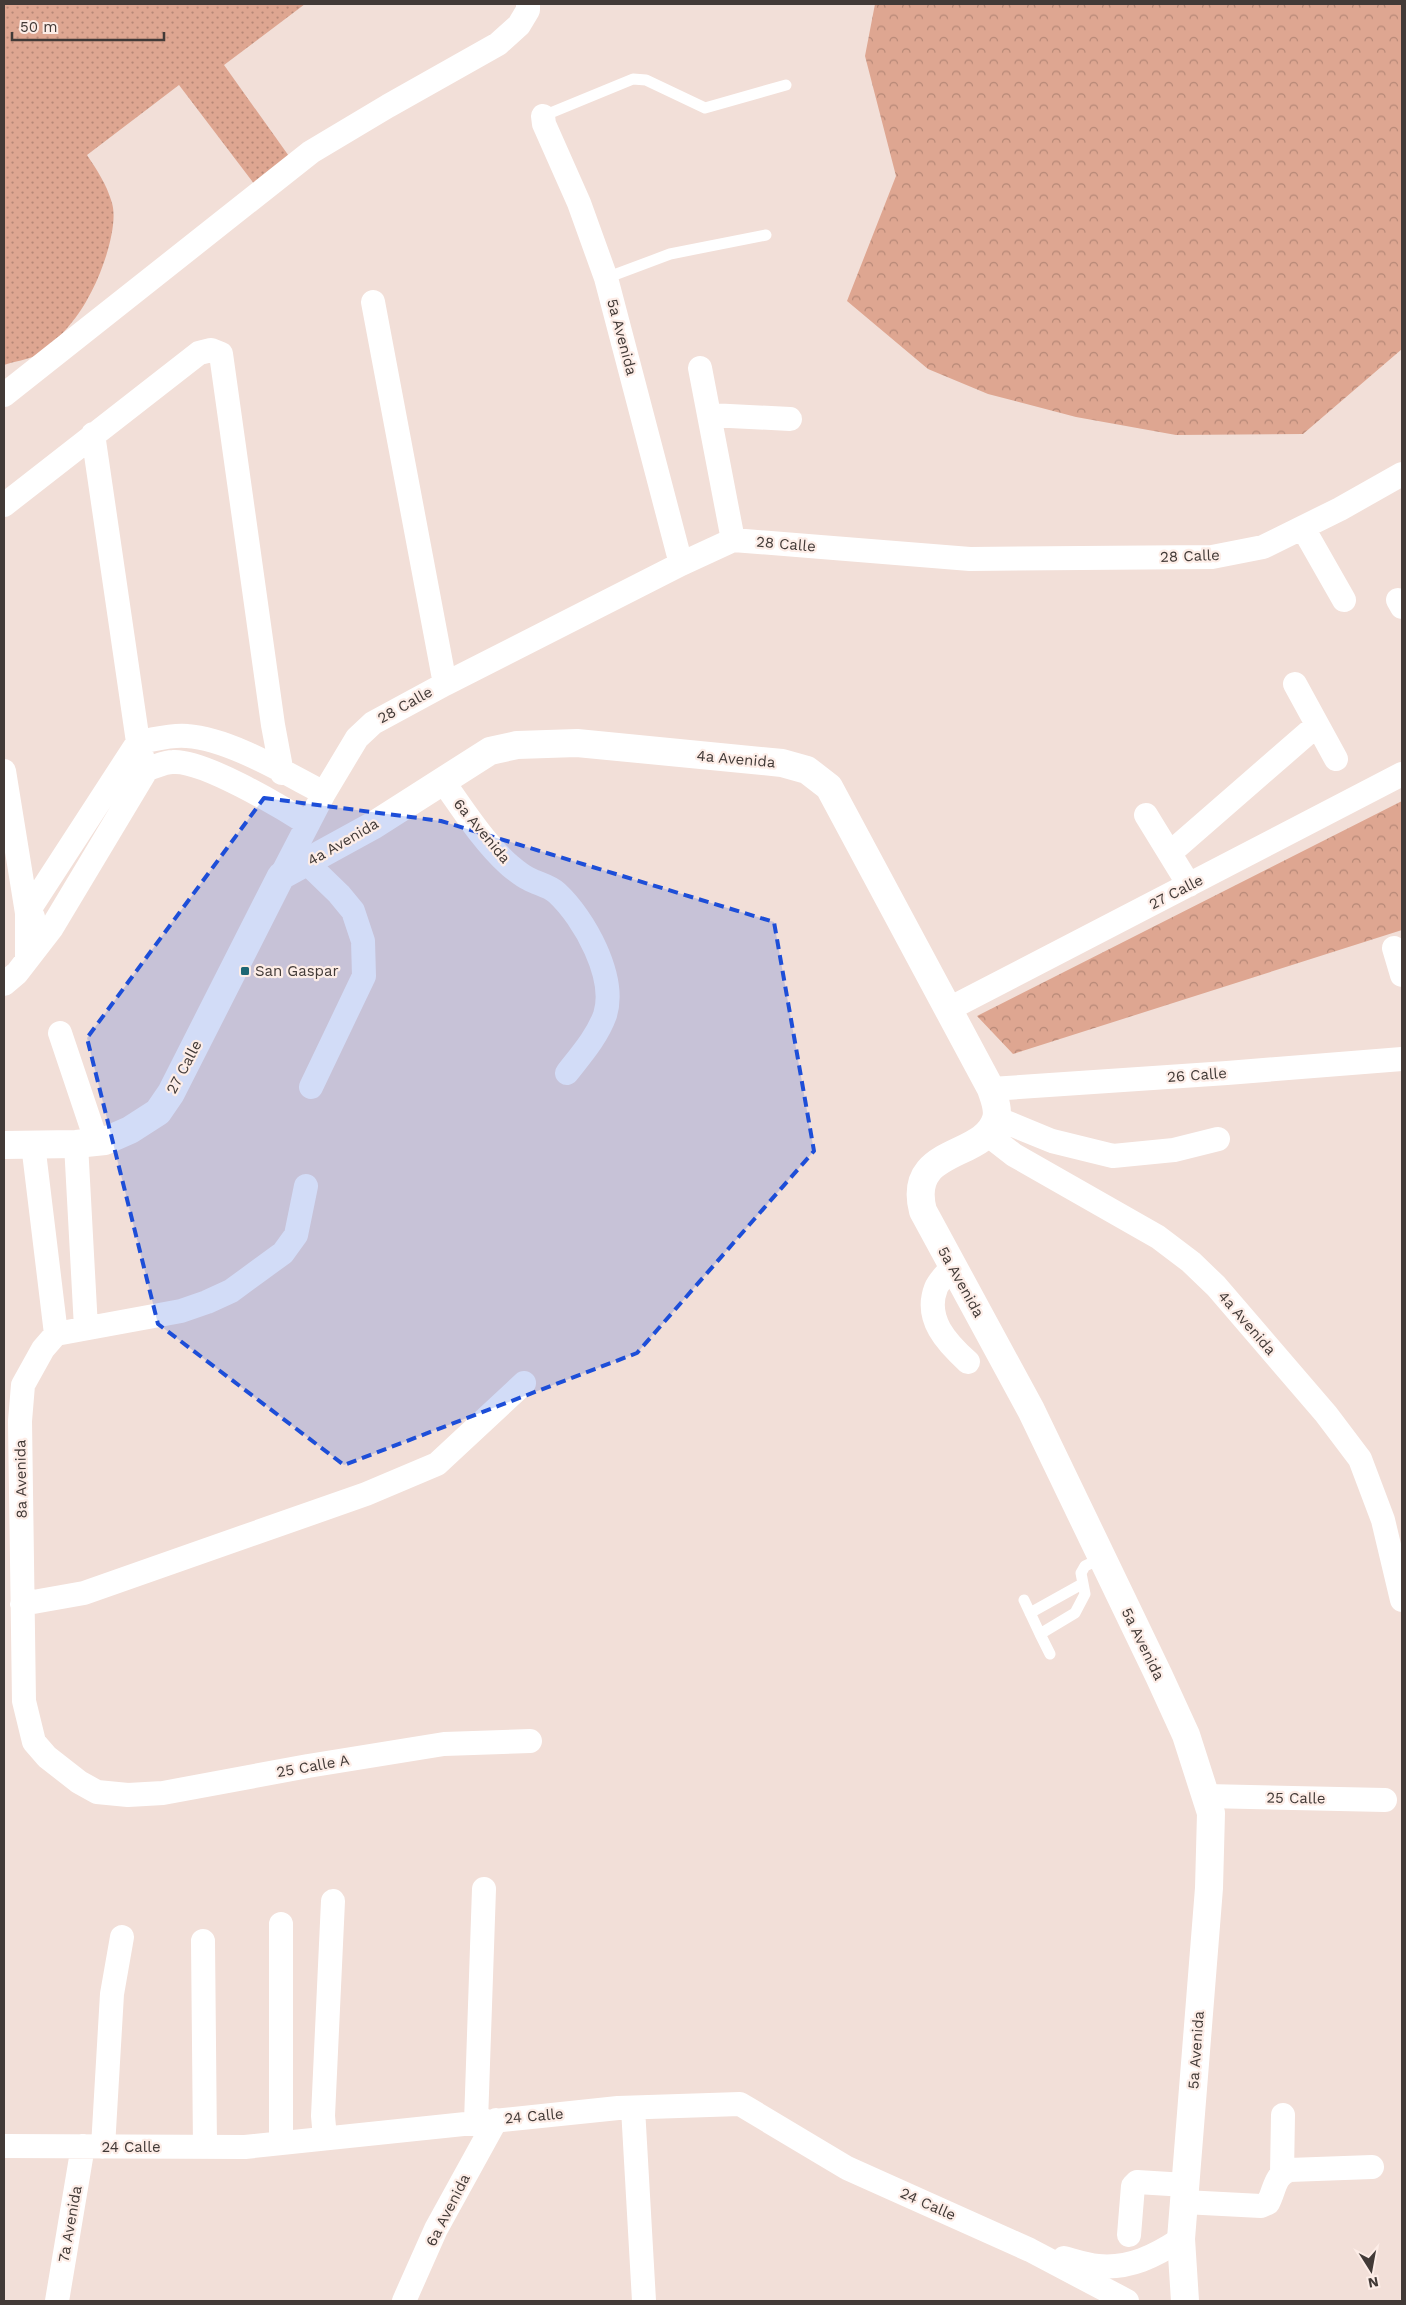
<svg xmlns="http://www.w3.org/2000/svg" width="1406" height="2305" viewBox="0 0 1406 2305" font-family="'Work Sans',sans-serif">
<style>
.grass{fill:url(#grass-dots)}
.forest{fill:url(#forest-crowns)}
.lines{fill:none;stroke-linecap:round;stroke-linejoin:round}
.lane{stroke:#fff;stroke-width:11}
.street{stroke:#fff;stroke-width:24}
.secondary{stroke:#fff;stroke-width:28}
.marked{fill:#1d4ed8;fill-opacity:0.2;stroke:#1d4ed8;stroke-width:4;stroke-dasharray:10 6;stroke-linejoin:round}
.poi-dot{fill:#1d6673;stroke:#fdede7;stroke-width:2}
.labels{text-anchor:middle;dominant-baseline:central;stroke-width:4.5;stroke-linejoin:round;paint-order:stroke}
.street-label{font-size:15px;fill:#423a37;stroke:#fdede7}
.poi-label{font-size:15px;fill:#423a37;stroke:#fdede7;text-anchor:start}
</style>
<defs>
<pattern id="grass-dots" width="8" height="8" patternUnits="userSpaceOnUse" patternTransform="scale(1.25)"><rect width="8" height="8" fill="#dea691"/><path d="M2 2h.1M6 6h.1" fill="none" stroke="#b68877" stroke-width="1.8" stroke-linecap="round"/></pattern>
<pattern id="forest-crowns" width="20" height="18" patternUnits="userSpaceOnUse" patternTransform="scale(1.25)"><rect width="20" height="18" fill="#dea691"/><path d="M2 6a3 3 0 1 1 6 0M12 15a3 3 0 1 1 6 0" fill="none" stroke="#b68877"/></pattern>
</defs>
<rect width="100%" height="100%" fill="#f2dfd8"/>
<path class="grass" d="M4,4H305L224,65L291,159L255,185L179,85L87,155C97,170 107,185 112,203C119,227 101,276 88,298C77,319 57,342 37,355C28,360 14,361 4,365Z"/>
<path class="forest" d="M875,4H1402V349L1303,434L1176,435L1076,417L988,394L928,369L847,301L896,176L865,56Z
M1402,801V930L1013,1054L977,1016Z"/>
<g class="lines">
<path class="lane" d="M543,116L633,79L646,80L705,108L786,85
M606,278L670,254L766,235
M1024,1600L1040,1634
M1030,1613L1082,1584
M1050,1654L1040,1634L1075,1613L1085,1594L1081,1573L1085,1566L1102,1558"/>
<path class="street" d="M543,116L544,124L579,203L606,278L681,564
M373,302L445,684
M700,368L733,540
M4,395L311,152L388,106L498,44L519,25L528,10V4
M710,415L790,419
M93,434L138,742L142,756
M4,505L199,353L211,350L221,354L273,725L282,773
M1303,528L1344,600
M1398,600L1402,607
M1295,684L1336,759
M4,771L27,913L33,917
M442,780C462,808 482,840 508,864C514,869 522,876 529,879C538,884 550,886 557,893C584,918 617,977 605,1015C597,1037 581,1055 567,1073
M1146,815L1189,885
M1170,853L1317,725
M307,863L339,894L353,911L363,941L364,976L311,1087
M281,876L324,793L357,738L373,723L445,684L681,564L733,540L970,559L1212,557L1263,547L1340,509L1402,474
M1394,948L1402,975
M27,959V913L138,742C153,740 172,734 187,736C230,739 285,773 324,793
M4,984L17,973L51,929L147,769C155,767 164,762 173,762C203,760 280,806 308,824
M949,1009L1402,774
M60,1033L97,1143
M991,1089L1227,1073L1402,1059
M996,1118L1052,1141L1113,1156L1174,1150L1218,1139
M987,1134L1014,1155L1158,1237L1191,1262L1216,1286L1326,1414L1360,1459L1383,1520L1402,1600
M33,1144L56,1334L43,1349L23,1385L20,1421L24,1701L34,1742L47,1757L79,1782L97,1792L128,1795L163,1793L308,1766L444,1744L530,1741
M76,1144L86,1328
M953,1266C948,1273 939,1280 936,1288C924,1319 947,1343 968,1362
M56,1334L181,1311L207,1302L231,1291L283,1253L296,1235L306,1186
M22,1604L84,1593L366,1494L437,1464L524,1383
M1206,1796L1385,1800
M203,1941L205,2147
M633,2108L644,2301
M476,2122L484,1889
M325,2138L323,2116L333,1901
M281,2143V1924
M4,2146L245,2147L618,2108L740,2104L847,2168L1030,2250L1127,2301
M103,2147L112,1994L122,1937
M1282,2173L1283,2115
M1184,2202L1261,2206L1268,2203C1275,2190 1274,2176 1289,2170L1372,2167
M1129,2235L1133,2186L1137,2182L1186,2185
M1064,2258C1075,2261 1087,2265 1098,2266C1130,2269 1155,2256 1181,2239
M57,2301L83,2146
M404,2301L436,2229L496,2120"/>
<path class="secondary" d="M4,1145L76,1144L105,1141L130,1130L158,1112L171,1093L281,876L374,825L490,751L517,745L577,743L782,763L807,770L829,787L991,1089C994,1098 999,1109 996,1119C984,1160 906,1146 923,1211L1031,1410L1159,1676L1186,1735L1211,1813L1209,1888L1181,2239L1185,2301"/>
</g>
<path class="marked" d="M264,798L441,821L774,922L814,1151L637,1353L344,1465L158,1324L87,1038Z"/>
<rect class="poi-dot" x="240" y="966" width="10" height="10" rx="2.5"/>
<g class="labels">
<g class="street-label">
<text transform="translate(622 337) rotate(75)">5a Avenida</text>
<text transform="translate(786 544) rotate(5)">28 Calle</text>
<text transform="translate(1190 556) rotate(-2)">28 Calle</text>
<text transform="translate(405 705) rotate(-29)">28 Calle</text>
<text transform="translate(736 759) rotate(5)">4a Avenida</text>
<text transform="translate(482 831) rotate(50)">6a Avenida</text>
<text transform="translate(343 842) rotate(-30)">4a Avenida</text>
<text transform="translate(1176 892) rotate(-27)">27 Calle</text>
<text transform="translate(184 1067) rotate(-62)">27 Calle</text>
<text transform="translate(1197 1075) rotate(-4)">26 Calle</text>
<text transform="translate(961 1282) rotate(61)">5a Avenida</text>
<text transform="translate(1247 1323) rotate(49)">4a Avenida</text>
<text transform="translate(21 1479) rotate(-91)">8a Avenida</text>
<text transform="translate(1143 1644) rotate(64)">5a Avenida</text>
<text transform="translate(313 1766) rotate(-10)">25 Calle A</text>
<text transform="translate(1296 1798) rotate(1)">25 Calle</text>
<text transform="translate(1196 2050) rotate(-86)">5a Avenida</text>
<text transform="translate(534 2116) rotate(-5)">24 Calle</text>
<text x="131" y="2147">24 Calle</text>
<text transform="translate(928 2204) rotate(24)">24 Calle</text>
<text transform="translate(448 2210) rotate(-63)">6a Avenida</text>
<text transform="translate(70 2224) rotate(-80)">7a Avenida</text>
</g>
<g class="poi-label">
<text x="255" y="971">San Gaspar</text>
</g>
</g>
<rect width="1406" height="2305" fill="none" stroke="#423a37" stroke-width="10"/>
<g transform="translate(1371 2270) rotate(169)" stroke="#fdede7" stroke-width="4" paint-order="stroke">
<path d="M0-4L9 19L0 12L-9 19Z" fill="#423a37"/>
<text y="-8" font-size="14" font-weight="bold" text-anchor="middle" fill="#423a37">N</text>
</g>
<path d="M12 32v8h152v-8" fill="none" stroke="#423a37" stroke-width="2.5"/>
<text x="20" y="32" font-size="15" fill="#423a37" stroke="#fdede7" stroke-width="4" paint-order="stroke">50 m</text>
</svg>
